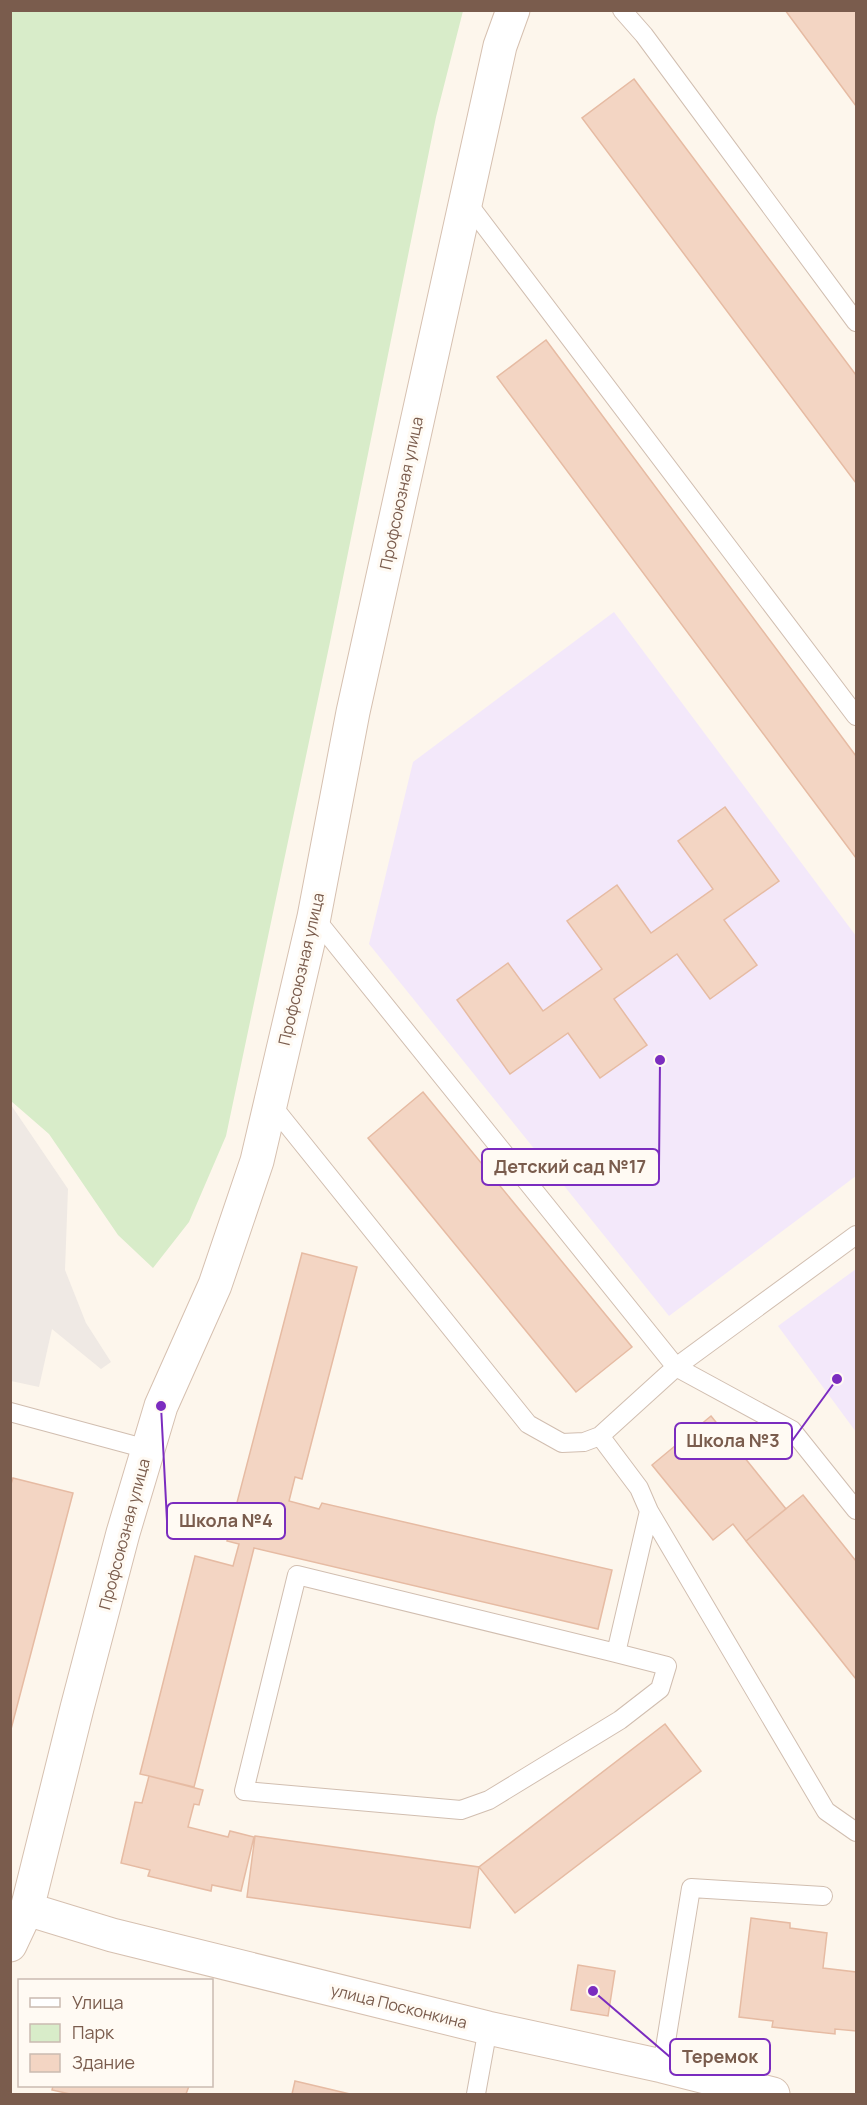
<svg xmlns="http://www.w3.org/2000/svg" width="867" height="2105" viewBox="0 0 867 2105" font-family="Manrope,sans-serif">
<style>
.industrial{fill:#efe9e4}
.education{fill:#f3e8fa}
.green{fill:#d8ecc9}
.building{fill:#f3d5c3;stroke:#e6bba3;stroke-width:1.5}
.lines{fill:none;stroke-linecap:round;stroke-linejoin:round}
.lane-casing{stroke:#d1beb0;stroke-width:20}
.secondary-casing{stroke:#d6c0b0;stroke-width:35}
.lane{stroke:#fff;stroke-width:18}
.secondary{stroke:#fff;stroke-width:33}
.labels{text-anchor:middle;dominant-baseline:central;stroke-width:6;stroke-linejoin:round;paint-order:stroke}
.street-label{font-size:16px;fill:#7a5c4d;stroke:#fffaf3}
.leader{fill:none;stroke:#7b2cbf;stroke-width:2}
.callout-dot{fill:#7b2cbf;stroke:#fffaf3;stroke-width:2}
.callout{fill:#fffaf3;stroke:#7b2cbf;stroke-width:2}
.callout-label{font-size:18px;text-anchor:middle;font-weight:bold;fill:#7a5c4d}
</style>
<rect width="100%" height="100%" fill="#fdf6ec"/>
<path class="industrial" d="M11,1105L68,1189L65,1270L86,1323L111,1362L101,1369L52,1329L39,1387L11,1381Z"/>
<path class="education" d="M614,612L856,936V1176L669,1316L369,944L413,762Z
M856,1269V1432L778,1326Z"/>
<path class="green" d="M11,10L463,11L436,117L330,642L226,1136L189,1222L153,1268L118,1235L49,1134L11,1101Z"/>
<path class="building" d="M785,10H856V106Z
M634,79L856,375V483L582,118Z
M546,340L856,756V858L497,377Z
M725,807L779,881L724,920L757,965L710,999L677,954L614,999L647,1045L600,1078L568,1033L510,1074L457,1000L508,963L543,1011L602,969L567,921L617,885L651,933L713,889L678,841Z
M423,1092L632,1347L576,1392L368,1138Z
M302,1253L357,1267L302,1479L295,1477L289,1501L319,1509L322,1503L612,1570L598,1629L254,1548L194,1787L149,1776L140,1774L195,1556L233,1566L239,1544L227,1541Z
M711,1416L786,1509L746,1541L733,1524L713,1540L652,1465Z
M13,1478L73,1493L10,1733V1487Z
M803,1495L856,1561V1679L746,1541Z
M665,1724L701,1771L515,1913L479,1867Z
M149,1776L203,1790L199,1805L194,1804L188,1827L228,1837L230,1831L254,1837L241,1891L212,1885L211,1891L148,1876L150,1870L121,1863L135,1802L142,1803Z
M255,1836L479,1867L470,1928L247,1897Z
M751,1918L790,1923V1928L827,1933L823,1968L856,1972V2031L835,2029V2034L772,2027L773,2021L739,2017Z
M578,1965L615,1971L608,2016L571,2010Z
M295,2081L350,2094H292Z
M53,2086H189L186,2094H70L52,2090Z"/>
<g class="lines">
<g class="lane-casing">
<path id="lane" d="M622,10L644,35L856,322
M466,201L856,716
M314,917L676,1367L792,1430L856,1510
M270,1103L528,1424L562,1443L584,1442L600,1436L676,1367L856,1235
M10,1412L147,1449
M600,1436L639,1488L649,1511L616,1653L667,1666L660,1689L620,1720L489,1800L461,1810L244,1791L297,1575L616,1653
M649,1511L826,1811L856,1832
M662,2066L691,1888L823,1896
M476,2094L488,2028"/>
</g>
<g class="secondary-casing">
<path id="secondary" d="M27,1909L112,1935L488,2028L662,2066L773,2094
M10,1945L27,1909L77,1708L123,1533L161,1406L215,1285L257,1161L314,917L353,712L500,46L513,10"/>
</g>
<use href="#lane" class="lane"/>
<use href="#secondary" class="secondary"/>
</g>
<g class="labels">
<g class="street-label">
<text transform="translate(401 493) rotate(-78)">Профсоюзная улица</text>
<text transform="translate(301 969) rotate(-77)">Профсоюзная улица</text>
<text transform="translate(124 1534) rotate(-75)">Профсоюзная улица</text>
<text transform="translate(399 2006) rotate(14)">улица Посконкина</text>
</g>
</g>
<path class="leader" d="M660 1060L659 1167M837 1379L792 1441M161 1406L167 1521M593 1991L670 2057"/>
<g class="callout-dot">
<circle cx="660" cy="1060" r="6"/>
<circle cx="837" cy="1379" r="6"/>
<circle cx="161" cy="1406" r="6"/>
<circle cx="593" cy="1991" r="6"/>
</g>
<g class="callout">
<rect x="482" y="1149" width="177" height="36" rx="6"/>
<rect x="675" y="1423" width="117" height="36" rx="6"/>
<rect x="167" y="1503" width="118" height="36" rx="6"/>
<rect x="670" y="2039" width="100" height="36" rx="6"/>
</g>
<g class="callout-label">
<text x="570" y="1173">Детский сад №17</text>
<text x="733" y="1447">Школа №3</text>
<text x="226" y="1527">Школа №4</text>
<text x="720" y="2063">Теремок</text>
</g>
<rect width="867" height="2105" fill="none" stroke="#7a5c4d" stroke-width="24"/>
<rect x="18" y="1979" width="195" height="108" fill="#fffaf3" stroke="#cabbb1" stroke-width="1.5"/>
<rect x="30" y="1998" width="30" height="9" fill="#ffffff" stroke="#cabbb1" stroke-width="1.5"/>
<text x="72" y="2009" font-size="18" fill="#7a5c4d">Улица</text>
<rect x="30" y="2024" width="30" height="18" fill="#d8ecc9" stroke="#cabbb1" stroke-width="1.5"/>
<text x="72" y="2039" font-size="18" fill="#7a5c4d">Парк</text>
<rect x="30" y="2054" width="30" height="18" fill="#f3d5c3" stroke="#cabbb1" stroke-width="1.5"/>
<text x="72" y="2069" font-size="18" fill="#7a5c4d">Здание</text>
</svg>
